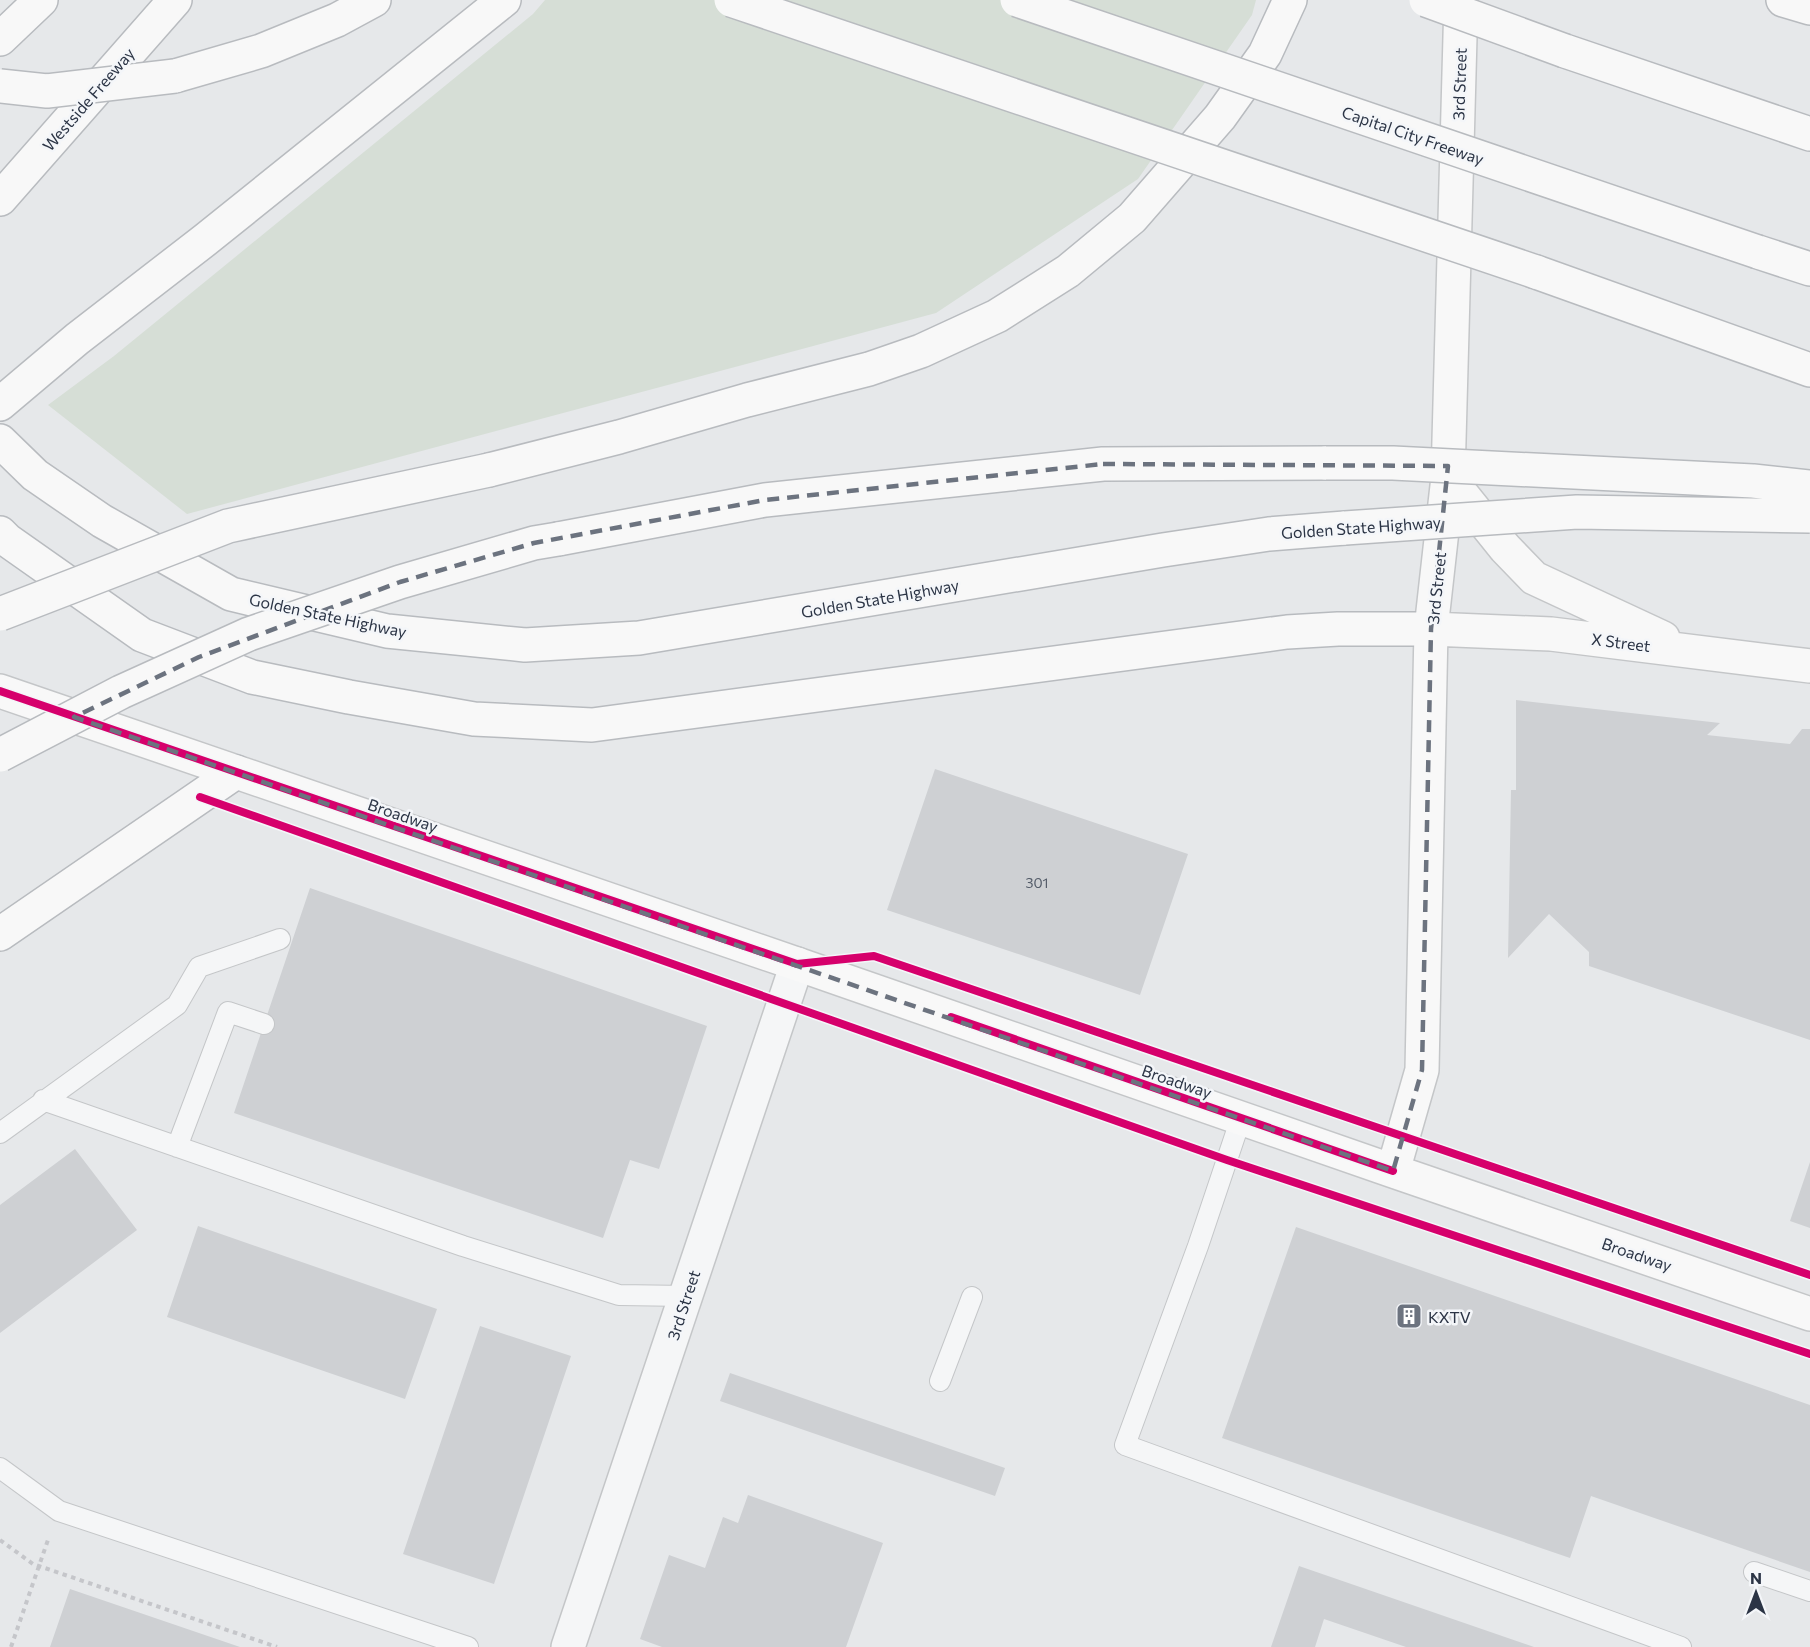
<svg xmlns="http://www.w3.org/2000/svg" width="1810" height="1647" viewBox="0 0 1810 1647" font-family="Commissioner,sans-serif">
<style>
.green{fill:#d6ded6}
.building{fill:#ced0d3}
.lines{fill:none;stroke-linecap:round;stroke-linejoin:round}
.lane-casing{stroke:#c4c6c8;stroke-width:22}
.street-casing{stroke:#c4c6c8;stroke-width:36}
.secondary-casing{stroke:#c4c6c8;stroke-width:36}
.highway-casing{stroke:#b8bbbf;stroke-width:36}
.path{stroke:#c5c6ca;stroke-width:4;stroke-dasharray:4.5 4.5;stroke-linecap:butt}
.lane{stroke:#f5f6f7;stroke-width:20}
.street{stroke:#f5f6f7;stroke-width:33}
.secondary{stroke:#f8f8f8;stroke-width:33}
.highway{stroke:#f8f8f8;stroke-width:33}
.highway-bridge-casing{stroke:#b8bbbf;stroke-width:36;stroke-linecap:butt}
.highway-bridge{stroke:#f8f8f8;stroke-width:33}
.cycleway-casing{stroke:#f4f6f9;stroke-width:11}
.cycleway{stroke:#d6006c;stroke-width:8}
.marked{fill:none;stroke:#6c737f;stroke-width:4.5;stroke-dasharray:12 8;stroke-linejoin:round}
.labels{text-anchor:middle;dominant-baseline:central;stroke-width:5;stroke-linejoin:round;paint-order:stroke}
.number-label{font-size:14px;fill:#545c69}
.street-label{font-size:16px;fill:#2b3445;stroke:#f4f6f9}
.poi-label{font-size:16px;fill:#2b3445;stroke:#f4f6f9;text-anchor:start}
</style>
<rect width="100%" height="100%" fill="#e6e8ea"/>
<path class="green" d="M545,0H1256L1252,15L1138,179L936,313L187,514L48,405L114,356L533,14Z"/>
<path class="building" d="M1516,700L1720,723L1707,735L1790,744L1802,729H1810V1040L1589,966V952L1549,914L1508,958L1511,790H1516Z
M935,769L1188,854L1140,995L887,910Z
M310,888L707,1026L659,1169L630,1160L603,1238L234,1113Z
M75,1149L137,1230L0,1333V1205Z
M1810,1162V1228L1790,1221Z
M198,1226L437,1309L405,1399L167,1317Z
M1296,1227L1810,1405V1572L1591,1496L1570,1558L1222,1438Z
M480,1326L571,1356L494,1584L403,1554Z
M730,1373L1005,1468L995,1496L720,1401Z
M748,1495L883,1543L846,1647H662L640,1639L669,1555L705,1568L723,1517L738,1523Z
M1299,1566L1534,1647H1406L1324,1619L1315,1647H1271Z
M70,1589L240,1647H50Z"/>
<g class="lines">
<g class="lane-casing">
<path id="lane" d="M43,1100L463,1246L619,1295L686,1296
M1241,1118L1198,1246L1125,1445L1681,1647
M0,1133L177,1005L199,967L280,939
M177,1147L228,1012L264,1024
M940,1381L972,1297
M0,1468L59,1511L468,1647
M1754,1572L1810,1591"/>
</g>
<g class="street-casing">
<path id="street" d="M568,1647L797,964"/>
</g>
<g class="secondary-casing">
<path id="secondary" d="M1448,477L1505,548L1534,578L1663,638
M1431,629L1551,634L1810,666
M0,691L797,964L1393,1171L1810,1314
M1393,1171L1422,1070L1431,629L1448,477L1461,0"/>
</g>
<g class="highway-casing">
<path id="highway" d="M1783,0L1810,8
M0,39L41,0
M1565,51L1810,134
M175,76L261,51L337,20L374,0
M0,199L175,0
M1758,252L1810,269
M1536,272L1810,370
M0,404L77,339L205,240L504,0
M0,441L35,475L102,521L231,594L387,631L525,645L639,638L1163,550L1269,534L1345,528
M489,470L619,437L747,400L869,369L921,351L997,316L1068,271L1132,218L1220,117L1265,54L1290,0
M0,533L7,540L142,635L252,677L349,697L474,719L592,725L1287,632L1338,629H1431
M558,539L765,500L1103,464L1326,463
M0,934L236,772"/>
</g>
<path class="path" d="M0,1540L33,1564L277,1647
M11,1647L49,1537"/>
<use href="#lane" class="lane"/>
<use href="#street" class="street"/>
<use href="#secondary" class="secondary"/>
<use href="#highway" class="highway"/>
<g class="highway-bridge-casing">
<path id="highway-bridge" d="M731,0L1536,272
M1017,0L1758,252
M1426,0L1565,51
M0,86L47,91L175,76
M1326,463H1393L1753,481L1810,487
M1345,528L1577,512L1810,516
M0,614L228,526L489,470
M0,755L121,692L249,634L400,582L534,543L558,539"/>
</g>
<use href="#highway-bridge" class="highway-bridge"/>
<g class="cycleway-casing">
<path id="cycleway" d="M0,691L797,964L874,956L1810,1275
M200,797L1227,1160L1810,1354
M951,1017L1393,1171"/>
</g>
<use href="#cycleway" class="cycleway"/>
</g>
<path class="marked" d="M1103,464L1448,466L1431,629L1422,1070L1393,1171L74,717L199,657L400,582L534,543L765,500Z"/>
<defs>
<g id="building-square" transform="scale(1.35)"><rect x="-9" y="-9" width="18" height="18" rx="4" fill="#6c737f" stroke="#f4f6f9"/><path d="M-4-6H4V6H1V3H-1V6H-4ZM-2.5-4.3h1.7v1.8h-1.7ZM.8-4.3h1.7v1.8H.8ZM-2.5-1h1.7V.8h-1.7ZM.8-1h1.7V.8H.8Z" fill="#fff"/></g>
</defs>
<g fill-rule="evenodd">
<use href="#building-square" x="1409" y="1316"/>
</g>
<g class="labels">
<g class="number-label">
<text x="1037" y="882">301</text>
</g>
<g class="street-label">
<text transform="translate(1459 84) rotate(-88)">3rd Street</text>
<text transform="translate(88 99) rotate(-49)">Westside Freeway</text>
<text transform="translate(1413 135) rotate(19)">Capital City Freeway</text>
<text transform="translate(1361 527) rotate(-4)">Golden State Highway</text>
<text transform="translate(1436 588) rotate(-84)">3rd Street</text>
<text transform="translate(880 598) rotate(-10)">Golden State Highway</text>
<text transform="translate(328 615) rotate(12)">Golden State Highway</text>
<text transform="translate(1621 642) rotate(7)">X Street</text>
<text transform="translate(403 815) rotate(19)">Broadway</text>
<text transform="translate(1177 1081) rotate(19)">Broadway</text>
<text transform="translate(1637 1254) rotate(19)">Broadway</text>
<text transform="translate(683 1305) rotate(-72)">3rd Street</text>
</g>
<g class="poi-label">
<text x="1428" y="1316">KXTV</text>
</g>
</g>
<g transform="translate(1756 1593)" stroke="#f4f6f9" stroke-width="4.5" paint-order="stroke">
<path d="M0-4.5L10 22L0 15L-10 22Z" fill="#2b3445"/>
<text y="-9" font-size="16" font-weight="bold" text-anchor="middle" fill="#2b3445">N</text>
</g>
</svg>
